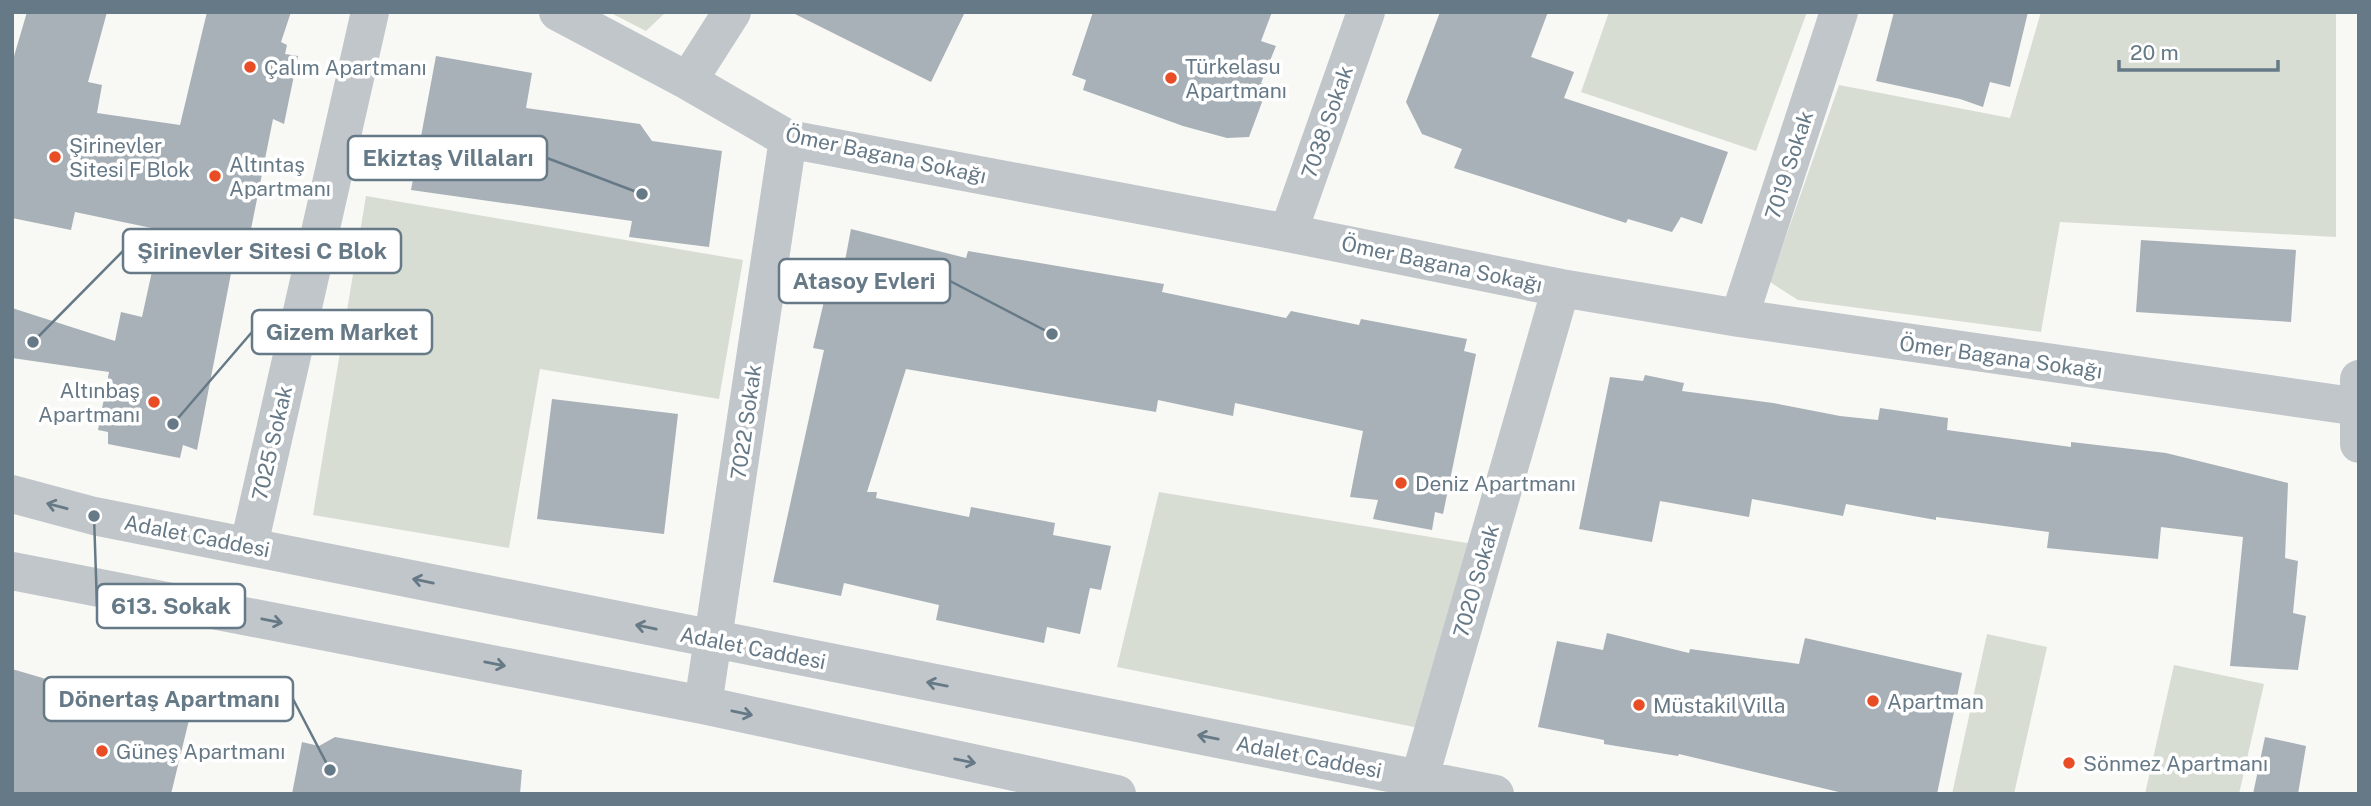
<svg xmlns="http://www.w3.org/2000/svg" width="2371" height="806" viewBox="0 0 2371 806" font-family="'Public Sans',sans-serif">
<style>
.green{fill:#d8ddd4}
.building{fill:#a8b1b7}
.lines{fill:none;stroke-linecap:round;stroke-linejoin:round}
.minor{stroke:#c1c6ca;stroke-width:38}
.oneway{stroke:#667987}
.poi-dot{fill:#e84d26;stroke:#fff;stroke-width:2.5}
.labels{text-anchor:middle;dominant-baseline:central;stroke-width:7;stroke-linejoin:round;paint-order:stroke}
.poi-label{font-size:21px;fill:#667987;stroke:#fff;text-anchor:start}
.street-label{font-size:21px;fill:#667987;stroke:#fff}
.leader{fill:none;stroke:#667987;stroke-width:2.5}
.callout-dot{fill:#667987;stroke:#fff;stroke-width:2.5}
.callout{fill:#fff;stroke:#667987;stroke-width:2.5}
.callout-label{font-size:23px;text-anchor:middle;font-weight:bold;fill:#667987}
</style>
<rect width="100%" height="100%" fill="#f8f8f5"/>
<path class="green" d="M609,12H666L646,31Z
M1609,12H1807L1756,151L1581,92Z
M2041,12H2336V237L2060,222L2041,332L1798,300L1770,282L1839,85L2010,118Z
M366,196L743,260L719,399L540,369L509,548L313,515Z
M1159,492L1479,545L1419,728L1117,667Z
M1987,634L2047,647L2014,794H1952Z
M2174,665L2264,684L2239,794H2145Z"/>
<path class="building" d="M27,12H107L88,82L102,85L97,113L180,125L207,12H291L281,42L287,45L285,54L298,56L284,124L273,119L249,239L238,237L197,450L183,445L180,458L108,444V432L98,430L109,372L12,358V308L115,341L121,312L142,317L161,230L75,212L71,230L12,218V63Z
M791,12H965L931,82Z
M1093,12H1272L1261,41L1276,46L1261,83L1268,86L1249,137L1227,138L1183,126L1083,90L1086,80L1072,75Z
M1440,12H1548L1531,57L1574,72L1564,98L1728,152L1702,224L1681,217L1672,232L1628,219L1626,223L1454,168L1462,149L1422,134L1406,102Z
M1894,12H2028L2010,87L1990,82L1983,107L1960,99L1876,81Z
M436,56L532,73L526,108L640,124L652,141L722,151L709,247L629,237L632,221L411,190Z
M851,229L966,258L968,251L1164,284L1162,292L1286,318L1291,311L1359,325L1361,319L1467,339L1464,351L1476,354L1443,514L1435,512L1432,530L1373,519L1378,500L1350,497L1363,431L1235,403L1233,416L1158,400L1156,412L906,369L867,492H877L876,498L969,517L971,507L1055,523L1053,535L1111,546L1101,590L1090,588L1080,634L1047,627L1044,643L936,620L939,605L844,583L841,596L773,582L824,350L813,348L829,280L841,282Z
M2141,240L2296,250L2291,322L2136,312Z
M1645,375L1684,383L1682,391L1773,403L1840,416L1878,420L1880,408L1948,418L1947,430L2071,447V442L2166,453L2288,483L2285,558L2298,561L2293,613L2306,616L2298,670L2230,666L2243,537L2161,527L2158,559L2047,548L2049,532L1936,517V520L1846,504L1843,516L1752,499L1749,517L1660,501L1652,542L1579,529L1610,377L1643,381Z
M552,399L678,414L664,534L537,519Z
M1607,633L1689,653L1690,649L1799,664L1805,638L1962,673L1937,794H1847L1679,754L1678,756L1604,744V740L1538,727L1557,641L1603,650Z
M12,669L70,686L71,679L146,696L144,707L189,720L171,794H12Z
M335,737L522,770L520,794H292L302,742L319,746Z
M2265,737L2306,746L2298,794H2253Z"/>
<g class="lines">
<path class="minor" d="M558,12L688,81L788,139L1288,233L1561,288L1739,318L2359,407
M688,81L732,12
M1288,233L1366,12
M1739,318L1839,12
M2359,379V444
M12,494L94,516L1495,794
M249,545L370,12
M12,571L703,705L1117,794
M703,705L788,139
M1415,794L1561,288"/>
</g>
<defs><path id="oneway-shaft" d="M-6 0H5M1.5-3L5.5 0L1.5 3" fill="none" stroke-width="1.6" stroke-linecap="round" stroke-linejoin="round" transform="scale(1.75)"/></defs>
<g class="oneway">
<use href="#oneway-shaft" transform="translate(57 506) rotate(-165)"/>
<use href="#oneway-shaft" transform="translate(423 581) rotate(-168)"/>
<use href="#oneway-shaft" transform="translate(272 621) rotate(11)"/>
<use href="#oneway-shaft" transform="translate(646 627) rotate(-168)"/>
<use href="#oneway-shaft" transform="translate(495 664) rotate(11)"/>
<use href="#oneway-shaft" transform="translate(937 684) rotate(-169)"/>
<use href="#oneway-shaft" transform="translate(742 713) rotate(12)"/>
<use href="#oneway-shaft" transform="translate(1208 737) rotate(-169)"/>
<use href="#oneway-shaft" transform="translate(965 761) rotate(12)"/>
</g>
<g class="poi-dot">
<circle cx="250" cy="67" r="7"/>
<circle cx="1171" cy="78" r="7"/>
<circle cx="55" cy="157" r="7"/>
<circle cx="215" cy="176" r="7"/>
<circle cx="154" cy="402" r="7"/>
<circle cx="1401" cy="483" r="7"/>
<circle cx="1873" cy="701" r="7"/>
<circle cx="1639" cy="705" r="7"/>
<circle cx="102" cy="751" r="7"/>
<circle cx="2069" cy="763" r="7"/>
</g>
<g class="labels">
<g class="poi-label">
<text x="1185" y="66">Türkelasu<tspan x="1185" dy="24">Apartmanı</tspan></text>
<text x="264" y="67">Çalım Apartmanı</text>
<text x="69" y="145">Şirinevler<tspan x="69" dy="24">Sitesi F Blok</tspan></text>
<text x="229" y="164">Altıntaş<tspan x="229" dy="24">Apartmanı</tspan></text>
<text x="140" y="390" text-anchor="end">Altınbaş<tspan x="140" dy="24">Apartmanı</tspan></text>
<text x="1415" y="483">Deniz Apartmanı</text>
<text x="1887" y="701">Apartman</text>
<text x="1653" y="705">Müstakil Villa</text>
<text x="116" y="751">Güneş Apartmanı</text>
<text x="2083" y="763">Sönmez Apartmanı</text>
</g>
<g class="street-label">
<text transform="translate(1327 122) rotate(-71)">7038 Sokak</text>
<text transform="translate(886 155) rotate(12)">Ömer Bagana Sokağı</text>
<text transform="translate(1789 165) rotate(-72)">7019 Sokak</text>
<text transform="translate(1442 264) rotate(12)">Ömer Bagana Sokağı</text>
<text transform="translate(2001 357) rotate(8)">Ömer Bagana Sokağı</text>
<text transform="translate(746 422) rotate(-82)">7022 Sokak</text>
<text transform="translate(272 443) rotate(-77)">7025 Sokak</text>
<text transform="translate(197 536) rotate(11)">Adalet Caddesi</text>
<text transform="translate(1476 581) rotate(-74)">7020 Sokak</text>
<text transform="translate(753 648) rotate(11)">Adalet Caddesi</text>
<text transform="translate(1309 757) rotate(11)">Adalet Caddesi</text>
</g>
</g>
<path class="leader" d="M642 194L547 158M33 342L123 251M1052 334L950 281M173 424L252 332M94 516L97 606M330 770L293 699"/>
<g class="callout-dot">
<circle cx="642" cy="194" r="7"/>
<circle cx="33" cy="342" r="7"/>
<circle cx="1052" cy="334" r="7"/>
<circle cx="173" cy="424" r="7"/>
<circle cx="94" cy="516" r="7"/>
<circle cx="330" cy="770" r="7"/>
</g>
<g class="callout">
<rect x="348" y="136" width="199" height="44" rx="7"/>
<rect x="123" y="229" width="278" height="44" rx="7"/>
<rect x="779" y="259" width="171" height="44" rx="7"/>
<rect x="252" y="310" width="180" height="44" rx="7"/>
<rect x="97" y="584" width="148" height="44" rx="7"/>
<rect x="44" y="677" width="249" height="44" rx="7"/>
</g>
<g class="callout-label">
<text x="448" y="166">Ekiztaş Villaları</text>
<text x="262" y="259">Şirinevler Sitesi C Blok</text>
<text x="864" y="289">Atasoy Evleri</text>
<text x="342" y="340">Gizem Market</text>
<text x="171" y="614">613. Sokak</text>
<text x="169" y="707">Dönertaş Apartmanı</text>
</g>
<rect width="2371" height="806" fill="none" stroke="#667987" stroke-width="28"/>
<path d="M2119 60v10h159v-10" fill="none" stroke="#667987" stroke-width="3.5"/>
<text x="2130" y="60" font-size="21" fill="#667987" stroke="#ffffff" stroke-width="5" paint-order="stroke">20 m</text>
</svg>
